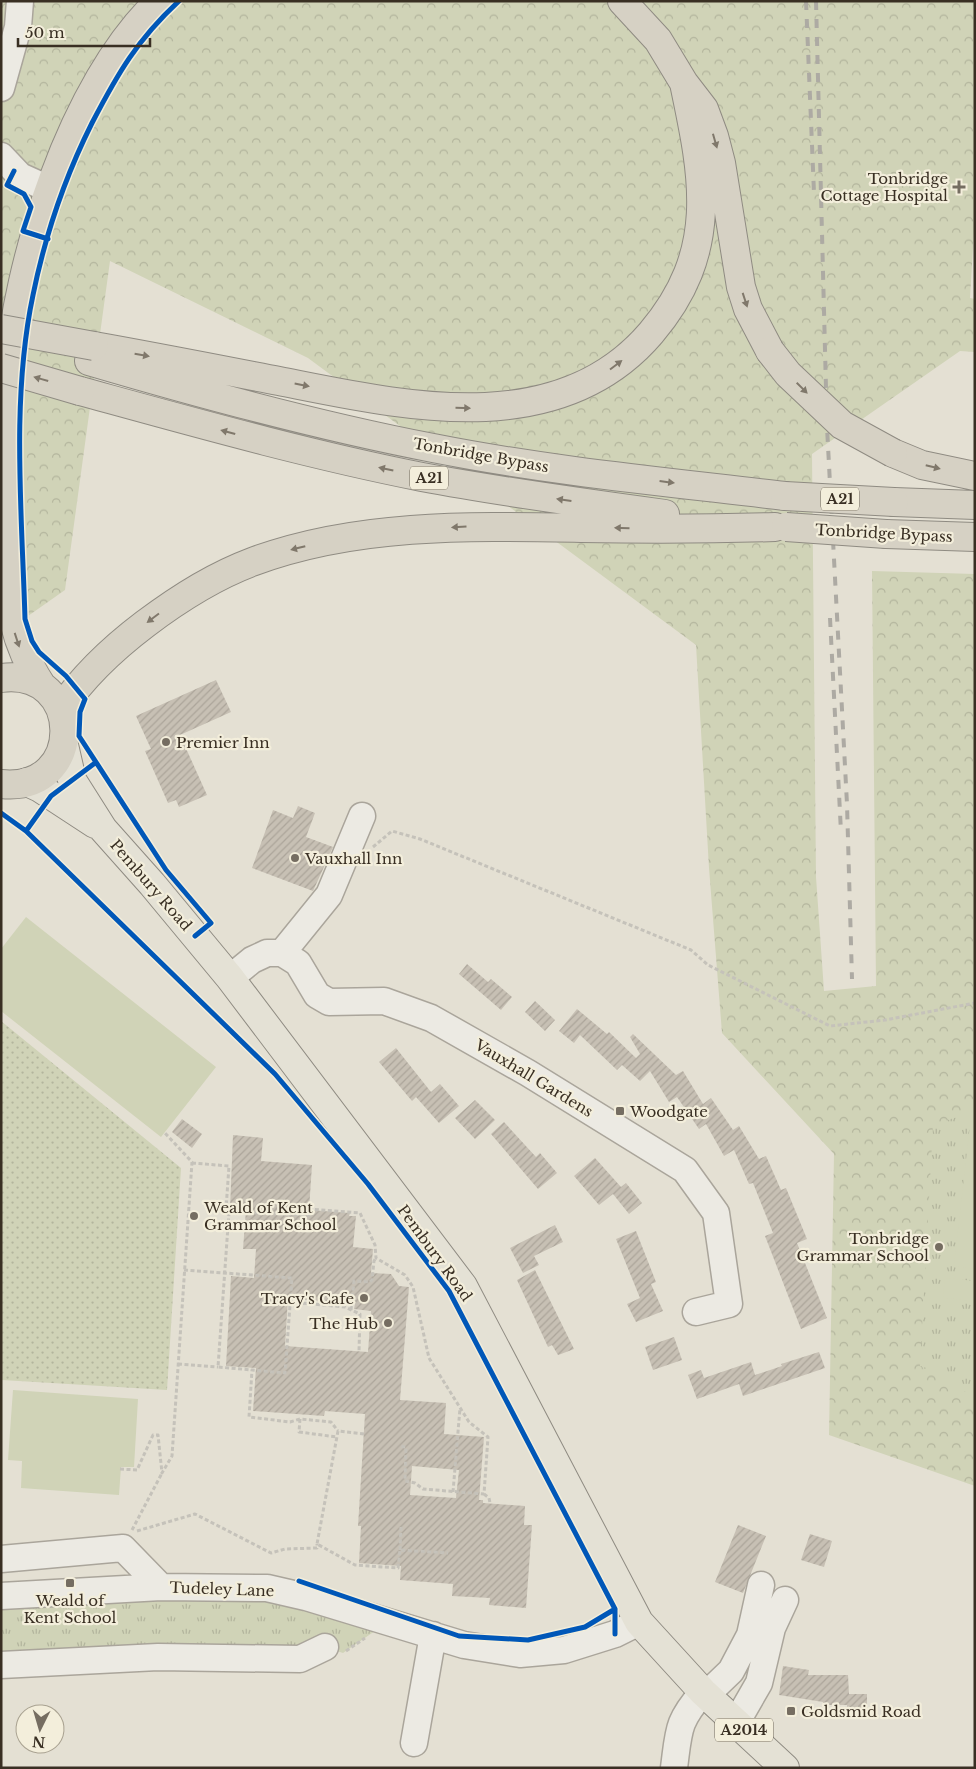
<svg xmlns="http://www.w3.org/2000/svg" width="976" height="1769" viewBox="0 0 976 1769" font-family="'Libre Baskerville',serif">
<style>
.grass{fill:url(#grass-tufts)}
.forest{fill:url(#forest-crowns)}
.park{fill:url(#park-dots)}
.garden{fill:#d0d3b7}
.building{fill:url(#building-hatch);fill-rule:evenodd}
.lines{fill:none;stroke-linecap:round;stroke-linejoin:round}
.minor-casing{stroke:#aaa59b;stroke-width:29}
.major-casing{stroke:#8f8b82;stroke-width:30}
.highway-casing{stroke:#8f8b82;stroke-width:30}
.path{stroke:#c5c2ba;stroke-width:3;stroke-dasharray:4 2.5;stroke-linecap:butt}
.minor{stroke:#eceae3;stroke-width:26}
.major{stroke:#e4e1d5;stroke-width:28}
.highway{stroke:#d6d1c4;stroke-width:28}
.rail{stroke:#adaaa3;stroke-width:4;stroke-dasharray:9 9;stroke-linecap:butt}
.highway-bridge-casing{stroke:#8f8b82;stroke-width:30;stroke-linecap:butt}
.highway-bridge{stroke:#d6d1c4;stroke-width:28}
.cycleway-casing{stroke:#f3eedb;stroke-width:8}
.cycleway{stroke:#0057b8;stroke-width:5}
.oneway{fill:#80786b}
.poi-dot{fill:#756d61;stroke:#f3eedb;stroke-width:2}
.labels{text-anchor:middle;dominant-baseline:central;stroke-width:4.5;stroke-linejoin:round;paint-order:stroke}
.shield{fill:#f3eedb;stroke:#71685a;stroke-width:1}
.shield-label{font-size:14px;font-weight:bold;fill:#392f23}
.poi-label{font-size:15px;fill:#392f23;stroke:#f3eedb;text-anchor:start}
.street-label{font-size:15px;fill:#392f23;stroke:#f3eedb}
</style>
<defs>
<pattern id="grass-tufts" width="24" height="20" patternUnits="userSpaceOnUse" patternTransform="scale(1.25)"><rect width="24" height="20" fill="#d0d3b7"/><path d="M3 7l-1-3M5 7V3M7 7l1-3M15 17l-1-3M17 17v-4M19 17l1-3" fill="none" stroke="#b3b59d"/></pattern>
<pattern id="forest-crowns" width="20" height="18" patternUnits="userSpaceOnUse" patternTransform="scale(1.25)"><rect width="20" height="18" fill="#d0d3b7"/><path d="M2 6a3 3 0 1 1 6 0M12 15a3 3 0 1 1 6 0" fill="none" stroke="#b3b59d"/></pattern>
<pattern id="park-dots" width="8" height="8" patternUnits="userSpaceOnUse" patternTransform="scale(1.25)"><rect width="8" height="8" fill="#d0d3b7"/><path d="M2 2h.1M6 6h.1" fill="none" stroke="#b3b59d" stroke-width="1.8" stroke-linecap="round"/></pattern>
<pattern id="building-hatch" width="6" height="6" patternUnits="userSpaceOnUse" patternTransform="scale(1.25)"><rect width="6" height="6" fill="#c7c0b4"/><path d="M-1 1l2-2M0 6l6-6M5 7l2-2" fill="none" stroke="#aca59a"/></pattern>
</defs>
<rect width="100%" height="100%" fill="#e4e0d3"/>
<path class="grass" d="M975,1083V1403L916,1405L897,1091Z
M267,1588L388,1622L343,1653L325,1647L1,1665V1596Z"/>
<path class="forest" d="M1,1H975V215L970,298L975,299V352L960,351L812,454L816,877L824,991L876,986L872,571L975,574V1111L933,1125L920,1366L975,1397V1486L829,1435L834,1154L722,1033L709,868L696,645L308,358L110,261L65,590L1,635Z"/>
<path class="park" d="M1,1021L181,1168L167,1390L2,1380L1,1396Z"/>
<path class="garden" d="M26,917L216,1067L161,1137L1,1011V949Z
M972,1107L975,1108V1269L954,1266Z
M945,1278L975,1281V1301L943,1298Z
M13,1390L138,1399L134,1467H121L119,1495L21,1488L22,1461L8,1460Z"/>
<path class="building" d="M216,680L231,712L180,735L207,795L179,807L176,800L168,803L145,751L151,749L136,716Z
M298,806L315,813L306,837L333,847L313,891L252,868L273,810L293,818Z
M467,964L488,982L491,979L512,997L501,1010L459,974Z
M535,1001L555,1020L545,1031L525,1012Z
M577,1009L607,1034L609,1032L636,1058L640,1054L630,1037L633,1034L676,1075L683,1071L703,1104L711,1098L733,1130L739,1126L759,1159L766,1156L781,1190L786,1188L807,1239L797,1243L827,1318L801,1329L765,1236L773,1233L753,1183L749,1184L734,1150L724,1156L706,1124L699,1129L677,1097L669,1102L650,1071L640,1081L622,1065L617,1070L580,1035L574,1043L559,1031Z
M396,1048L431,1092L440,1084L459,1106L439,1123L416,1097L412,1101L379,1062Z
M475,1100L495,1120L475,1139L455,1118Z
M182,1119L202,1134L192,1148L172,1132Z
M504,1122L536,1157L540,1153L557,1173L538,1189L491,1134Z
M233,1135L263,1138L261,1161L312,1165L309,1210L350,1213L349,1216H356L353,1247L373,1249L371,1273L391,1274L399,1286L409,1287L400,1400L446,1403L444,1434L484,1437L479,1500H483V1503L525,1506L524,1525H532L526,1608L489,1605L490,1598L452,1596L453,1584L400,1580L401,1566L359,1563L361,1526H358L365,1414L325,1411L324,1416L253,1411L256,1368L226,1366L231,1276L254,1278L256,1249H243L246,1210L230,1209ZM288,1298L355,1304L354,1309L371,1311L368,1352L285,1346ZM412,1466L459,1470L456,1498L410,1495Z
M595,1158L621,1187L626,1183L642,1203L629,1214L613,1194L599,1205L574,1176Z
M555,1225L563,1242L534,1256L539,1265L523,1273L510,1248Z
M636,1231L656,1282L651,1284L663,1311L636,1322L627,1304L640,1298L616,1239Z
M535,1270L574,1349L561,1354L558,1355L552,1345L548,1347L517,1280Z
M674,1337L682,1360L653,1370L645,1347Z
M819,1352L825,1368L743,1396L739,1384L697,1399L688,1375L701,1370L704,1378L751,1362L755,1375L782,1366L781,1364Z
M738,1525L766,1536L743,1593L715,1582Z
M810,1534L832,1541L824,1567L801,1560Z
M783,1666L809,1670L808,1675H848L849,1694H867V1712H847V1705H823V1702L779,1695Z"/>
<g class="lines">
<g class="minor-casing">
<path id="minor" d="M1,88L18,27L20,1
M1,156L20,176L51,190
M282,953L329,895L362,816
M230,978L252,960L267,953H282L298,963L317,995L329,1002L384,1001L431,1018L528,1073L685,1170L716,1213L729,1304L696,1312
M1,1559L123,1548L161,1587
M1,1596L161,1587L267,1588L306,1597L464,1645L520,1654L564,1650L615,1634L639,1622
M1,1665L158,1657L300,1659L325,1647
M706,1695L731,1671L750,1635L761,1585
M736,1723L759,1683L772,1628L785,1600
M414,1743L433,1635
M674,1768C679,1730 677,1722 703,1692"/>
</g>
<g class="major-casing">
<path id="major" d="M64,745L72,780L103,829L152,884L230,978L463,1286L639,1622L703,1692L785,1768
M27,782L40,788L95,824"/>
</g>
<g class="highway-casing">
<path id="highway" d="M622,1L658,40L684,83L704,109L714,136L721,163L741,287L748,309L770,351
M94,346C156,357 217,369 279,381C401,405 557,443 651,333C720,252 704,178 684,83
M89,361C201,394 319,426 433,448C549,471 667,482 785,496
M80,391C193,422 306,454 422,477C502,492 583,503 665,514
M893,453L922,465L975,476
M894,502L975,505
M886,534L975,537
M1,678C84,667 87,793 1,784
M42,686C0,623 7,563 8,490C9,453 5,417 8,380C16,263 72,83 159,1
M61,709C84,675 112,649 145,624C178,599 212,577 252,562C356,523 472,526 581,528C646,529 711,529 775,527"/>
</g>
<path class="path" d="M373,847L392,831L420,839L691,950L708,965L830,1026L885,1020L975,1003
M192,1163L229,1166L226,1209L229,1212L218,1367L252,1370
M229,1212L309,1215L310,1209L360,1213L375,1245L376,1258L405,1275L413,1287L429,1358L469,1422L488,1437L484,1494L423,1489L415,1483L405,1481L406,1447L399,1446
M184,1270L292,1278L285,1373L252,1370L249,1417L290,1422L300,1419L331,1422L338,1431
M290,1302L345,1307L360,1314L359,1351
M351,1310L354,1281L370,1282L372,1280L374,1261L376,1258
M178,1364L218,1367
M300,1419L299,1432L337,1437
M364,1434L338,1431L317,1544L355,1565L398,1568L400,1550L448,1553
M120,1469L137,1470L153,1435H158L162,1473L172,1456L192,1162L165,1133
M453,1492L460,1408
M484,1494L489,1498L490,1503
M132,1530L162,1473
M137,1531L195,1514L271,1553L285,1549L317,1548V1544
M400,1550L401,1527
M346,1651L365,1638"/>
<use href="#minor" class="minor"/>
<use href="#major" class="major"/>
<use href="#highway" class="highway"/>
<path class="rail" d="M806,1L814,193
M816,1L827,427L847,804L852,979
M830,618L841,832"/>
<g class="highway-bridge-casing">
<path id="highway-bridge" d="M1,329L94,346
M770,351L788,374L842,425L893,453
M1,368L80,391
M785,496L894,502
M786,527L886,534"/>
</g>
<use href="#highway-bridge" class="highway-bridge"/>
<g class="cycleway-casing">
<path id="cycleway" d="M179,1C137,40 118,73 92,123C65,177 45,236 33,295C11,399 22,514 25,619L32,641L39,652L66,676L85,699L80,712L79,736L166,870L211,923L195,936
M14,171L7,185L24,194L31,207L23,231L48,239
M1,813L26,831L275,1074L368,1184L449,1291L615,1609V1634
M26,831L51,796L95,763
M299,1581L459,1636L528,1640L585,1627L615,1609"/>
</g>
<use href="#cycleway" class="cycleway"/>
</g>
<defs><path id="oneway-solid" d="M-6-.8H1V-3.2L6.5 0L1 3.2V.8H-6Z" transform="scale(1.25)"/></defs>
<g class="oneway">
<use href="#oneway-solid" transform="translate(715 141) rotate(74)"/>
<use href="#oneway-solid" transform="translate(745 300) rotate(72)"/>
<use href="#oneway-solid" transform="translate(142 355) rotate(10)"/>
<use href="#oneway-solid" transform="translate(616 365) rotate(-37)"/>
<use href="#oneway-solid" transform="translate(41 379) rotate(-164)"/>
<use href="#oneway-solid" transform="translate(302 385) rotate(11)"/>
<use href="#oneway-solid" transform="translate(802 388) rotate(45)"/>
<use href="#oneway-solid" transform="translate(463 408) rotate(2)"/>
<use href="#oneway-solid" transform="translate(228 432) rotate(-165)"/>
<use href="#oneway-solid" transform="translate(933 467) rotate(14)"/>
<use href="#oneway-solid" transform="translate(386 469) rotate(-168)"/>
<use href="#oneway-solid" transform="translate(667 482) rotate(7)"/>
<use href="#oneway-solid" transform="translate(564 500) rotate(-172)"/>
<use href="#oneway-solid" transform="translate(459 527) rotate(177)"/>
<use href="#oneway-solid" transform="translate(622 528) rotate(-179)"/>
<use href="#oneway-solid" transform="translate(298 548) rotate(166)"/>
<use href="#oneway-solid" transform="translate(153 618) rotate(143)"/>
<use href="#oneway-solid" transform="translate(17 640) rotate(72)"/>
</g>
<g class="poi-dot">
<path d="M956.5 179.5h5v5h5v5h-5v5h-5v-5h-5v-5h5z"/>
<circle cx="166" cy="742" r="5"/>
<circle cx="295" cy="858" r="5"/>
<rect x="615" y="1106" width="10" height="10" rx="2.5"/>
<circle cx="194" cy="1216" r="5"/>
<circle cx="939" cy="1247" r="5"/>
<circle cx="364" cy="1298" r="5"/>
<circle cx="388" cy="1323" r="5"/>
<rect x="65" y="1578" width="10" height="10" rx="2.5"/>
<rect x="786" y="1706" width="10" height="10" rx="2.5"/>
</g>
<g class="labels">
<g class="shield">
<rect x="410" y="466.5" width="38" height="23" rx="4"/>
<rect x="821" y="487.5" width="38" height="23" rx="4"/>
<rect x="715" y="1718.5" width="58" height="23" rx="4"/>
</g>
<g class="shield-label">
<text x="429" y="478">A21</text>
<text x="840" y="499">A21</text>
<text x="744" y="1730">A2014</text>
</g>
<g class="poi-label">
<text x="948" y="178" text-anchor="end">Tonbridge<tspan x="948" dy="17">Cottage Hospital</tspan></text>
<text x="176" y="742">Premier Inn</text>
<text x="305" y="858">Vauxhall Inn</text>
<text x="630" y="1111">Woodgate</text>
<text x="204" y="1207">Weald of Kent<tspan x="204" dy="17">Grammar School</tspan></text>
<text x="929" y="1238" text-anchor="end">Tonbridge<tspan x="929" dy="17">Grammar School</tspan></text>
<text x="354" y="1298" text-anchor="end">Tracy's Cafe</text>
<text x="378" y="1323" text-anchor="end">The Hub</text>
<text x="70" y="1600" text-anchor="middle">Weald of<tspan x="70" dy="17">Kent School</tspan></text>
<text x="801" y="1711">Goldsmid Road</text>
</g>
<g class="street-label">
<text transform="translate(481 455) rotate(10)">Tonbridge Bypass</text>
<text transform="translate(884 533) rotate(3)">Tonbridge Bypass</text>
<text transform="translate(151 885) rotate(49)">Pembury Road</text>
<text transform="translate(534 1078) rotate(31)">Vauxhall Gardens</text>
<text transform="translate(435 1253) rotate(54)">Pembury Road</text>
<text transform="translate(222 1589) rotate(2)">Tudeley Lane</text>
</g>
</g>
<rect width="976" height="1769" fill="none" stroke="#392f23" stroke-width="5"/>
<g transform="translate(40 1729) rotate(185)"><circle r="24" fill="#f3eedb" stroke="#a9a291"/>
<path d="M0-4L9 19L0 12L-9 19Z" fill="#756d61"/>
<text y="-8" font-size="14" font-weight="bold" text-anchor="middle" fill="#392f23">N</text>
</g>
<path d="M18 38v8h132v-8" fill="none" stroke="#392f23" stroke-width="2.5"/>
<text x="25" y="38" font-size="15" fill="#392f23" stroke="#f3eedb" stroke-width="4" paint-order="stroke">50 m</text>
</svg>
